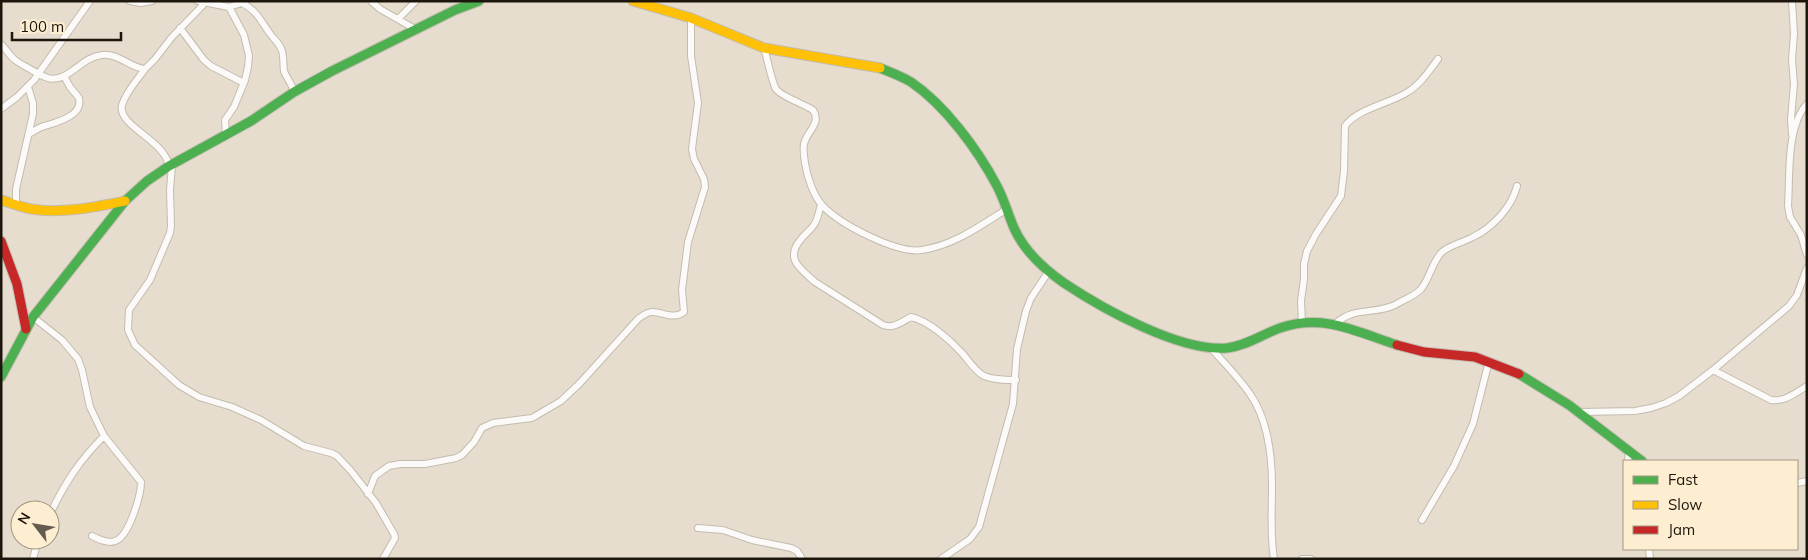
<svg xmlns="http://www.w3.org/2000/svg" width="1808" height="560" viewBox="0 0 1808 560" font-family="Mulish,sans-serif">
<style>
.lines{fill:none;stroke-linecap:round;stroke-linejoin:round}
.street-casing{stroke:#c3bcaf;stroke-width:8}
.fast-casing{stroke:#c3bcaf;stroke-width:11}
.slow-casing{stroke:#c3bcaf;stroke-width:11}
.jam-casing{stroke:#c3bcaf;stroke-width:11}
.street{stroke:#fbfaf8;stroke-width:6}
.fast{stroke:#4caf50;stroke-width:9}
.slow{stroke:#ffc107;stroke-width:9}
.jam{stroke:#c62828;stroke-width:9}
</style>
<rect width="100%" height="100%" fill="#e6ddce"/>
<g class="lines">
<g class="street-casing">
<path id="street" d="M130,1L141,3L152,1
M198,1L229,7L245,2
M371,1L380,9L415,29
M1792,1L1794,34L1792,59L1794,84L1791,119L1792,134
M242,3C259,12 260,21 271,35C275,40 280,44 282,51C284,58 283,64 284,71C287,79 292,84 294,92
M398,19L416,1
M180,28L204,60L211,66L244,83
M1,44C6,49 9,55 14,59C18,63 25,66 30,69C47,79 54,84 72,71C81,65 90,56 102,55C119,53 130,68 145,69L155,59L172,37L205,3
M764,48C767,57 772,83 776,89C782,97 804,104 813,110C822,123 807,131 804,144C803,150 804,157 805,163C807,176 813,195 822,205C839,224 897,254 922,250C954,245 980,226 1007,209
M145,69C137,80 126,92 122,105C117,126 164,139 169,166
M1807,104C1786,126 1790,177 1788,206L1790,217L1801,235L1807,255
M1,109L17,97L34,80L90,1
M29,134C35,130 42,126 48,125C60,121 83,115 79,98L70,87L64,76
M226,135L225,120L234,107L245,80L248,67L249,56L244,35L229,7
M172,165L170,190L171,226L170,233L150,280L129,310L128,330L135,345L179,385L199,397L232,407L261,420L304,446L331,453L337,456L351,471L376,503L394,534L395,538L383,559
M16,205V189L33,114V103L28,87
M821,205C819,211 818,218 815,223C812,229 806,233 802,238C784,258 799,268 815,282L883,325C894,329 901,322 911,317C929,321 950,340 962,353C969,361 975,371 984,376C994,380 1005,380 1016,380
M33,317L62,340L78,359L82,370L90,407L104,436L141,482C141,495 129,537 115,541C108,544 98,539 92,536
M1302,323L1301,301L1304,279V264L1307,251L1316,234L1341,196L1344,171L1345,126C1357,109 1388,104 1406,93C1420,85 1429,71 1438,59
M1335,324C1355,306 1373,315 1395,305C1403,300 1415,296 1421,289C1430,278 1432,262 1442,252C1450,245 1464,242 1473,237C1492,228 1512,207 1517,186
M1211,348C1224,363 1239,378 1250,394C1268,420 1272,456 1272,486C1272,511 1270,535 1274,559
M1713,370L1771,400C1785,402 1795,393 1807,386
M1580,412L1635,411L1651,408L1666,403L1679,396L1713,370L1789,306L1797,295L1807,268
M1628,461L1629,452
M1797,483L1807,481
M368,494L375,476L389,466L400,464H425L456,458L462,455L474,442L482,428L493,423L532,418L561,401L580,383L638,319C642,316 647,312 652,312C663,312 674,320 684,312L682,290L688,242L705,187L704,179L694,159L692,149L698,103L691,56V18
M50,514C65,483 79,461 104,436
M1422,520L1454,466L1473,424L1489,361
M698,528L723,530L752,540L791,548L797,551L801,557
M1649,549L1650,559
M33,559L38,540
M941,559L970,539L979,527L1013,404L1017,349L1026,311L1031,298L1049,271
M1302,559H1311"/>
</g>
<g class="fast-casing">
<path id="fast" d="M880,68C890,72 901,76 911,82C945,105 978,150 997,186C1004,199 1008,214 1014,228C1024,251 1044,269 1064,283C1103,309 1180,352 1227,348C1246,346 1263,334 1280,328C1323,313 1357,332 1397,345
M1519,374L1569,405L1642,461
M1,377L33,317L125,201L147,181L169,166L251,121L294,92L332,71L455,10L479,1"/>
</g>
<g class="slow-casing">
<path id="slow" d="M633,1L691,18L764,48L880,68
M1,200C11,203 21,207 31,209C62,214 95,207 125,201"/>
</g>
<g class="jam-casing">
<path id="jam" d="M1,241L17,284L26,329
M1397,345L1424,352L1475,357L1519,374"/>
</g>
<use href="#street" class="street"/>
<use href="#fast" class="fast"/>
<use href="#slow" class="slow"/>
<use href="#jam" class="jam"/>
</g>
<rect width="1808" height="560" fill="none" stroke="#1c160c" stroke-width="5"/>
<rect x="1623" y="460" width="175" height="90" fill="#fdedd1" stroke="#a39782"/>
<rect x="1633" y="476" width="25" height="8" fill="#4caf50" stroke="#a39782"/>
<text x="1668" y="485" font-size="15" fill="#1c160c">Fast</text>
<rect x="1633" y="501" width="25" height="8" fill="#ffc107" stroke="#a39782"/>
<text x="1668" y="510" font-size="15" fill="#1c160c">Slow</text>
<rect x="1633" y="526" width="25" height="8" fill="#c62828" stroke="#a39782"/>
<text x="1668" y="535" font-size="15" fill="#1c160c">Jam</text>
<g transform="translate(35 525) rotate(301)"><circle r="24" fill="#fdedd1" stroke="#a39782"/>
<path d="M0-4L9 19L0 12L-9 19Z" fill="#635c50"/>
<text y="-8" font-size="14" font-weight="bold" text-anchor="middle" fill="#1c160c">N</text>
</g>
<path d="M12 32v8h109v-8" fill="none" stroke="#1c160c" stroke-width="2.5"/>
<text x="20" y="32" font-size="15" fill="#1c160c" stroke="#fdedd1" stroke-width="4" paint-order="stroke">100 m</text>
</svg>
